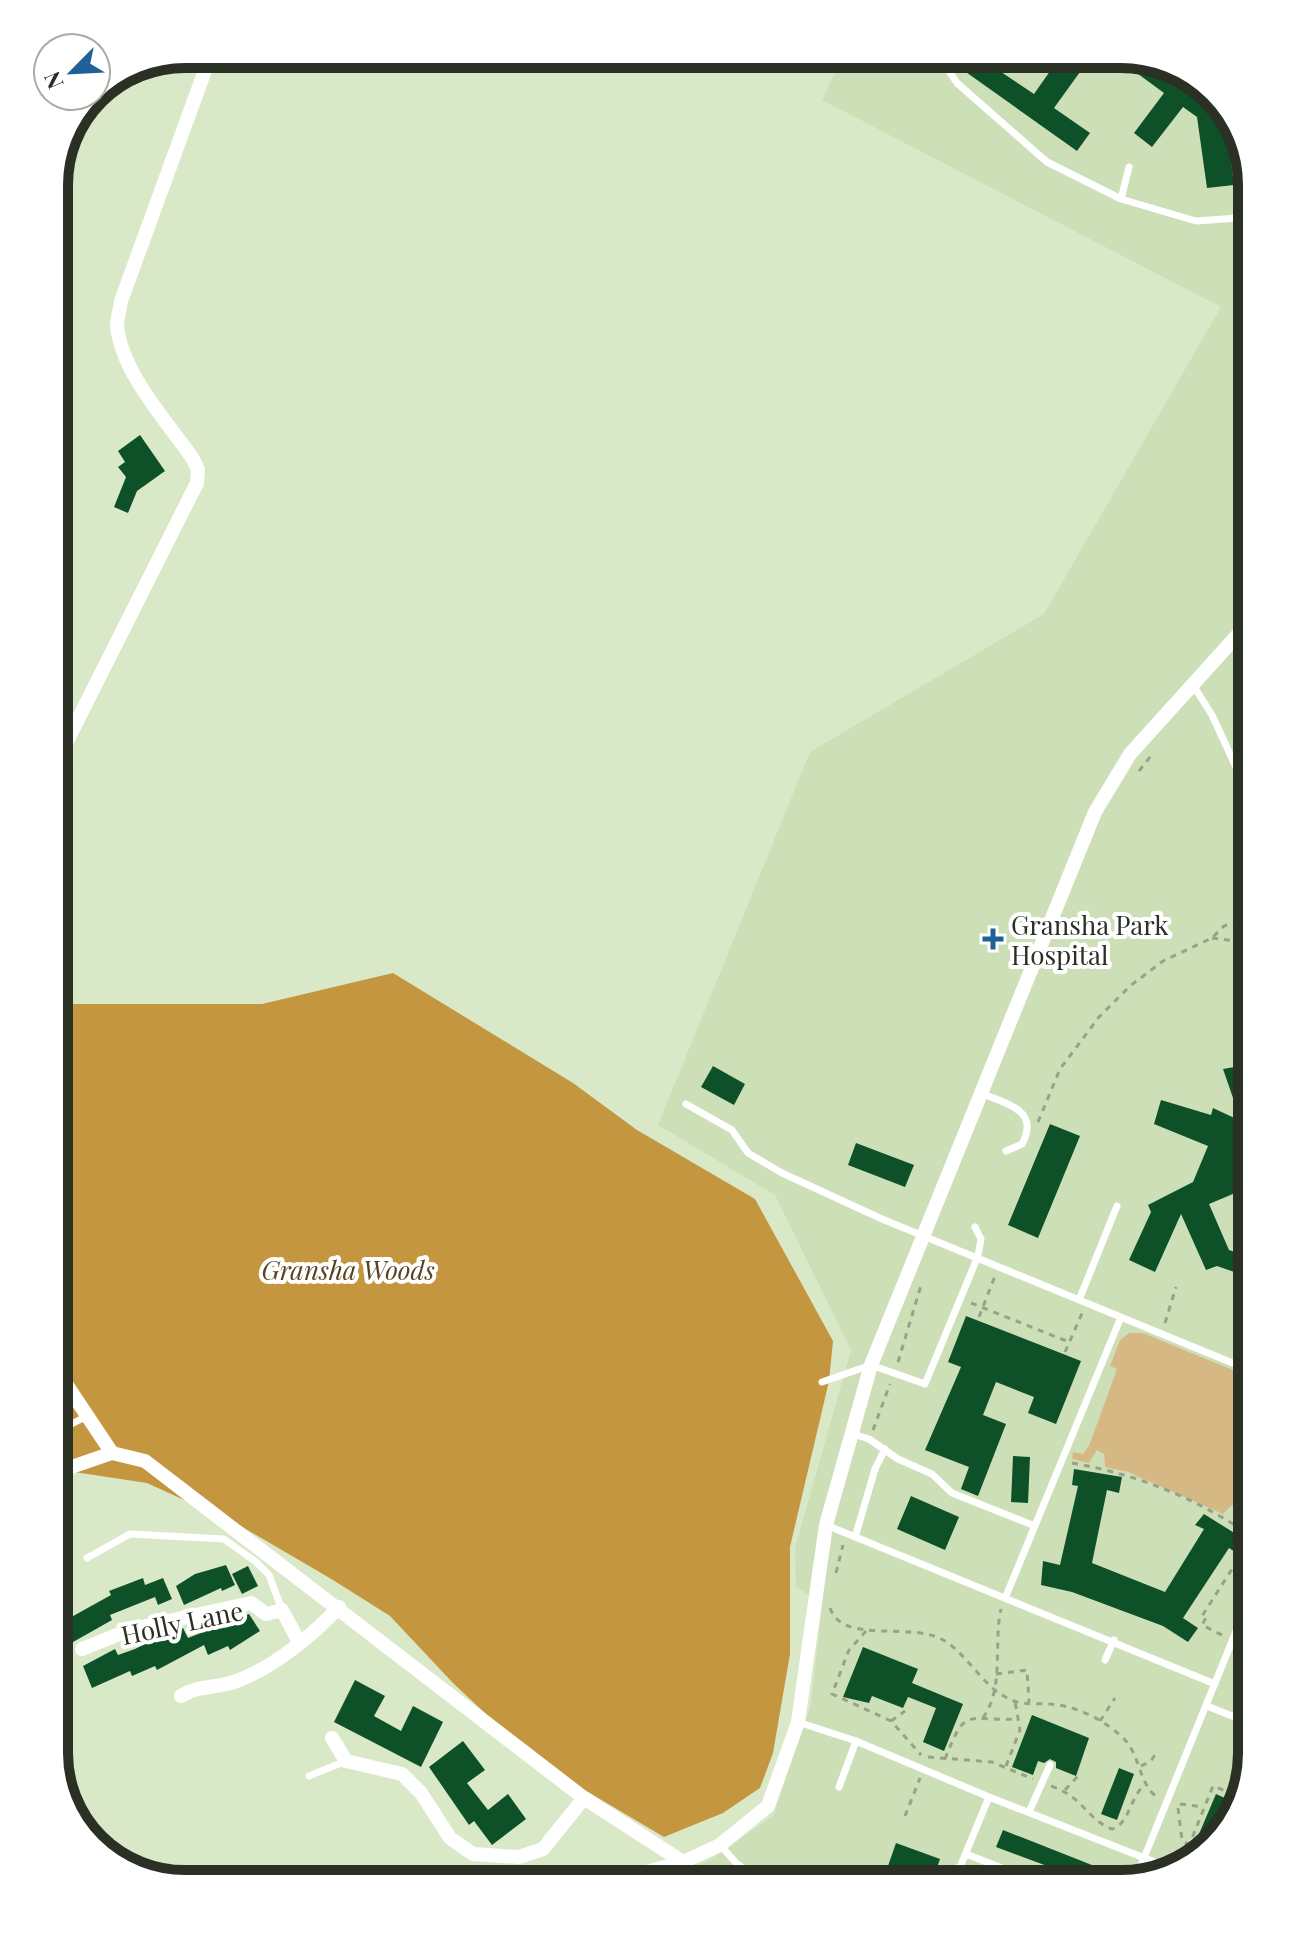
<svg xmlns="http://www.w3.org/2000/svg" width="1306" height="1938" viewBox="0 0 1306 1938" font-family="'Playfair Display',serif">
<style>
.built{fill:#cddfb7}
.green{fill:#d6b885}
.forest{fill:#c4963f}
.building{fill:#0e5129}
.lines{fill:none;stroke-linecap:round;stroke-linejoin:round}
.path{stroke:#96a289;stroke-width:3;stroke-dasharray:6 6;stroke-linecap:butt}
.service{stroke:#fff;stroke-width:7}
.minor{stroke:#fff;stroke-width:14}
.poi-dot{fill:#1f6196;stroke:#fff;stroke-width:3}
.labels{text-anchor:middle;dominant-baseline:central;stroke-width:8;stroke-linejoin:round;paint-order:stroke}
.poi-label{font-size:26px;fill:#2b3024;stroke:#fff;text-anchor:start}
.park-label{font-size:26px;font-style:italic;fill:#584420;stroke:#fff}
.street-label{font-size:26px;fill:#2b3024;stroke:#fff}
.rim{fill:none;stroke:#2b3024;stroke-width:10}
</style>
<rect width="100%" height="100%" fill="#d9e9c8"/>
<path class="built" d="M844,54H1129L1193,76L1235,120L1252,185V1753L1234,1819L1186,1867L1121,1884H630L705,1863L773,1816L811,1704L822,1606L796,1586L795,1548L851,1350L775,1195L658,1125L810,752L1044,614L1221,307L822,100Z"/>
<path class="green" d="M1129,1333H1143L1252,1378V1515L1232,1505L1223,1514L1128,1472L1105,1467L1104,1454L1097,1450L1089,1463L1072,1459L1073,1452L1083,1454L1089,1446L1117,1369L1110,1366L1120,1340Z"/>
<path class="forest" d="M393,973L573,1083L637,1130L755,1199L833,1341L829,1381L790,1547V1654L773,1753L760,1788L723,1813L664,1837L583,1789L502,1729L453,1683L390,1616L333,1580L239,1525L147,1483L54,1469V1004H262Z"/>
<path class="building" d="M974,54L1034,94L1062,54H1093L1054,108L1090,133L1077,151L963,70Z
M1111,54H1129L1193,76L1224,108L1234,185L1207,188L1197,117L1183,107L1152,147L1134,133L1164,93Z
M140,435L165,471L137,491L128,513L114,507L126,477L118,467L125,462L118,451Z
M1252,1064V1186L1209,1204L1229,1250L1252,1258V1301L1240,1274L1217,1266L1206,1270L1181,1214L1155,1272L1129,1260L1151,1212L1148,1205L1193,1182L1208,1146L1154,1124L1161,1100L1211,1115L1213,1108L1241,1121L1223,1069Z
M713,1066L745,1084L734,1105L701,1087Z
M1050,1124L1080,1136L1038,1238L1008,1225Z
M856,1143L914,1165L905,1187L848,1165Z
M966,1316L1081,1361L1056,1424L1028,1413L1034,1397L996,1382L983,1415L1006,1424L978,1496L961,1489L969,1467L925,1450L961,1367L948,1362Z
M1013,1456L1030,1457L1028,1503L1011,1502Z
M1074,1469L1122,1477L1119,1493L1107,1490L1092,1563L1165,1592L1204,1529L1195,1525L1204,1514L1244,1539L1235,1552L1229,1548L1183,1618L1198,1628L1188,1642L1163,1626L1072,1592L1041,1585L1043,1561L1060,1565L1078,1486L1072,1485Z
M911,1496L959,1517L945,1550L897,1529Z
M226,1565L235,1585L222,1591L221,1588L184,1605L176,1586L195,1574Z
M248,1566L258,1586L242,1594L232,1574Z
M143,1578L145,1585L163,1578L172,1599L158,1605L155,1597L110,1615L112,1620L66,1646L57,1625L111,1595L109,1591Z
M249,1614L260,1631L230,1650L228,1646L208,1655L204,1645L157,1670L155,1666L132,1676L130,1671L92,1688L83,1666L115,1649L118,1655L135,1649L172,1630L183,1628L188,1638Z
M863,1647L918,1669L912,1683L963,1704L944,1751L923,1742L936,1708L908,1697L903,1708L872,1696L869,1703L843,1697Z
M355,1680L385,1696L374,1716L401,1731L413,1706L443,1722L421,1767L334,1722Z
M1032,1715L1089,1738L1076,1776L1056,1768V1762L1050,1759L1044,1763L1038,1761L1033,1775L1012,1767Z
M463,1741L485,1770L467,1783L488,1810L508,1794L526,1819L492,1845L474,1821L469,1825L429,1767Z
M1119,1768L1134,1774L1117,1820L1101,1814Z
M1216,1794L1238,1804L1234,1819L1185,1867Z
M1003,1830L1102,1869L1096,1884L996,1847Z
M896,1843L940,1859L932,1882L888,1866Z"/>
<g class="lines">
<path class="path" d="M1139,771L1154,752
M1212,938L1252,943
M1038,1122L1060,1069L1099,1017L1130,986L1163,961L1212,938L1224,926L1252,917
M971,1303L1069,1342
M979,1317L995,1276
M1165,1323L1176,1287
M1065,1352L1083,1311
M1243,1354L1252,1332
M898,1362L922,1282
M873,1430L890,1384
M1072,1463C1140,1475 1195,1498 1252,1536
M836,1573L843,1545
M830,1608C843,1646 912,1620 945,1641C970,1657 984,1690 1014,1701C1024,1705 1039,1703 1050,1704C1076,1706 1101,1718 1121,1736C1141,1753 1138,1784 1157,1797
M866,1631L849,1650L832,1694L891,1721L921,1755
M1222,1635L1202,1625L1206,1618L1202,1616L1252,1538
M996,1674L1027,1670L1029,1702
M983,1718C1005,1686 993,1645 1001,1609
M891,1721L905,1711
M1100,1721L1115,1698
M928,1757L992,1762L1033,1779
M945,1759C966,1706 965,1721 1016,1719
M1006,1766L1020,1730L1015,1701
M1141,1766L1151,1761L1156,1753
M1051,1786C1085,1798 1086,1819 1112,1829C1130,1824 1130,1795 1146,1784
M1065,1790L1078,1776
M1180,1804L1203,1807
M1178,1808L1182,1840L1200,1853
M905,1816L920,1778
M1188,1848L1213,1786L1240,1797"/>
<path class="service" d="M938,54L957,83L1047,162L1121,199L1196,221L1252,217
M1121,199L1129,167
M1193,685L1212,715L1252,802
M983,1094C1008,1104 1040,1111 1022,1144L1006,1151
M686,1104L732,1130L748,1153L782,1173L882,1219L1252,1371
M1079,1300L1117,1206
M822,1382L871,1365L925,1384L978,1256L981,1239L975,1227
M54,1433L87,1416
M850,1433L869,1439L898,1459L932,1474L952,1493L1035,1526
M826,1525L1215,1684
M856,1534L875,1469L885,1449
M87,1558L130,1534L224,1539L256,1562L269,1575L282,1610
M1006,1596L1121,1317
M1105,1660L1114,1640
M1207,1706L1252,1724
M798,1722L856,1741L989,1797L1175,1870
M309,1776L346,1761
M839,1787L856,1741
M1029,1812L1050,1765
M721,1846L737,1864L769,1884
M966,1854L1043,1884
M1135,1880L1252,1592
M605,1884L617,1880
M942,1884L957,1868
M953,1884L989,1797"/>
<path class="minor" d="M54,767L197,483L198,470L193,459C167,421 122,374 117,326C117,319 120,309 121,301L211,54
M54,1366L112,1453
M54,1473L112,1453L145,1461L584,1798L683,1862
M82,1649L132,1629L251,1603L266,1614L282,1610L299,1642
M181,1696C200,1684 219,1689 239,1680C274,1667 314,1634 339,1607
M332,1738L346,1761L402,1774L421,1793L450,1838L473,1854L519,1857L543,1849L584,1798
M617,1880L683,1862L720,1845L768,1806L798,1722L826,1525L871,1365L1095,812L1130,754L1252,619"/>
</g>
<path class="poi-dot" d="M989 927h8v8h8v8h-8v8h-8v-8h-8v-8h8z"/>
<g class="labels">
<g class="poi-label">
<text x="1011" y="924">Gransha Park<tspan x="1011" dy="30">Hospital</tspan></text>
</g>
<g class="park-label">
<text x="348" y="1269">Gransha Woods</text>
</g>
<g class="street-label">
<text transform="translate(182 1622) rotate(-12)">Holly Lane</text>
</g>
</g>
<path d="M0 0H1306V1938H0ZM185 68H1121A117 117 0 0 1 1238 185V1753A117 117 0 0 1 1121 1870H185A117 117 0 0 1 68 1753V185A117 117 0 0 1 185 68Z" fill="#fff" fill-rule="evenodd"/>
<path class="rim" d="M185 68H1121A117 117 0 0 1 1238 185V1753A117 117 0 0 1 1121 1870H185A117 117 0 0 1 68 1753V185A117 117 0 0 1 185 68Z"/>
<g transform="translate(72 72) rotate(246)"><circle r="38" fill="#ffffff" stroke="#aaaca7" stroke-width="2"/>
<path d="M0-6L14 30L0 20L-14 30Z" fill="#1f6196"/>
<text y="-12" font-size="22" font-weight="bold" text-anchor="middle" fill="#2b3024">N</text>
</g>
</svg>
